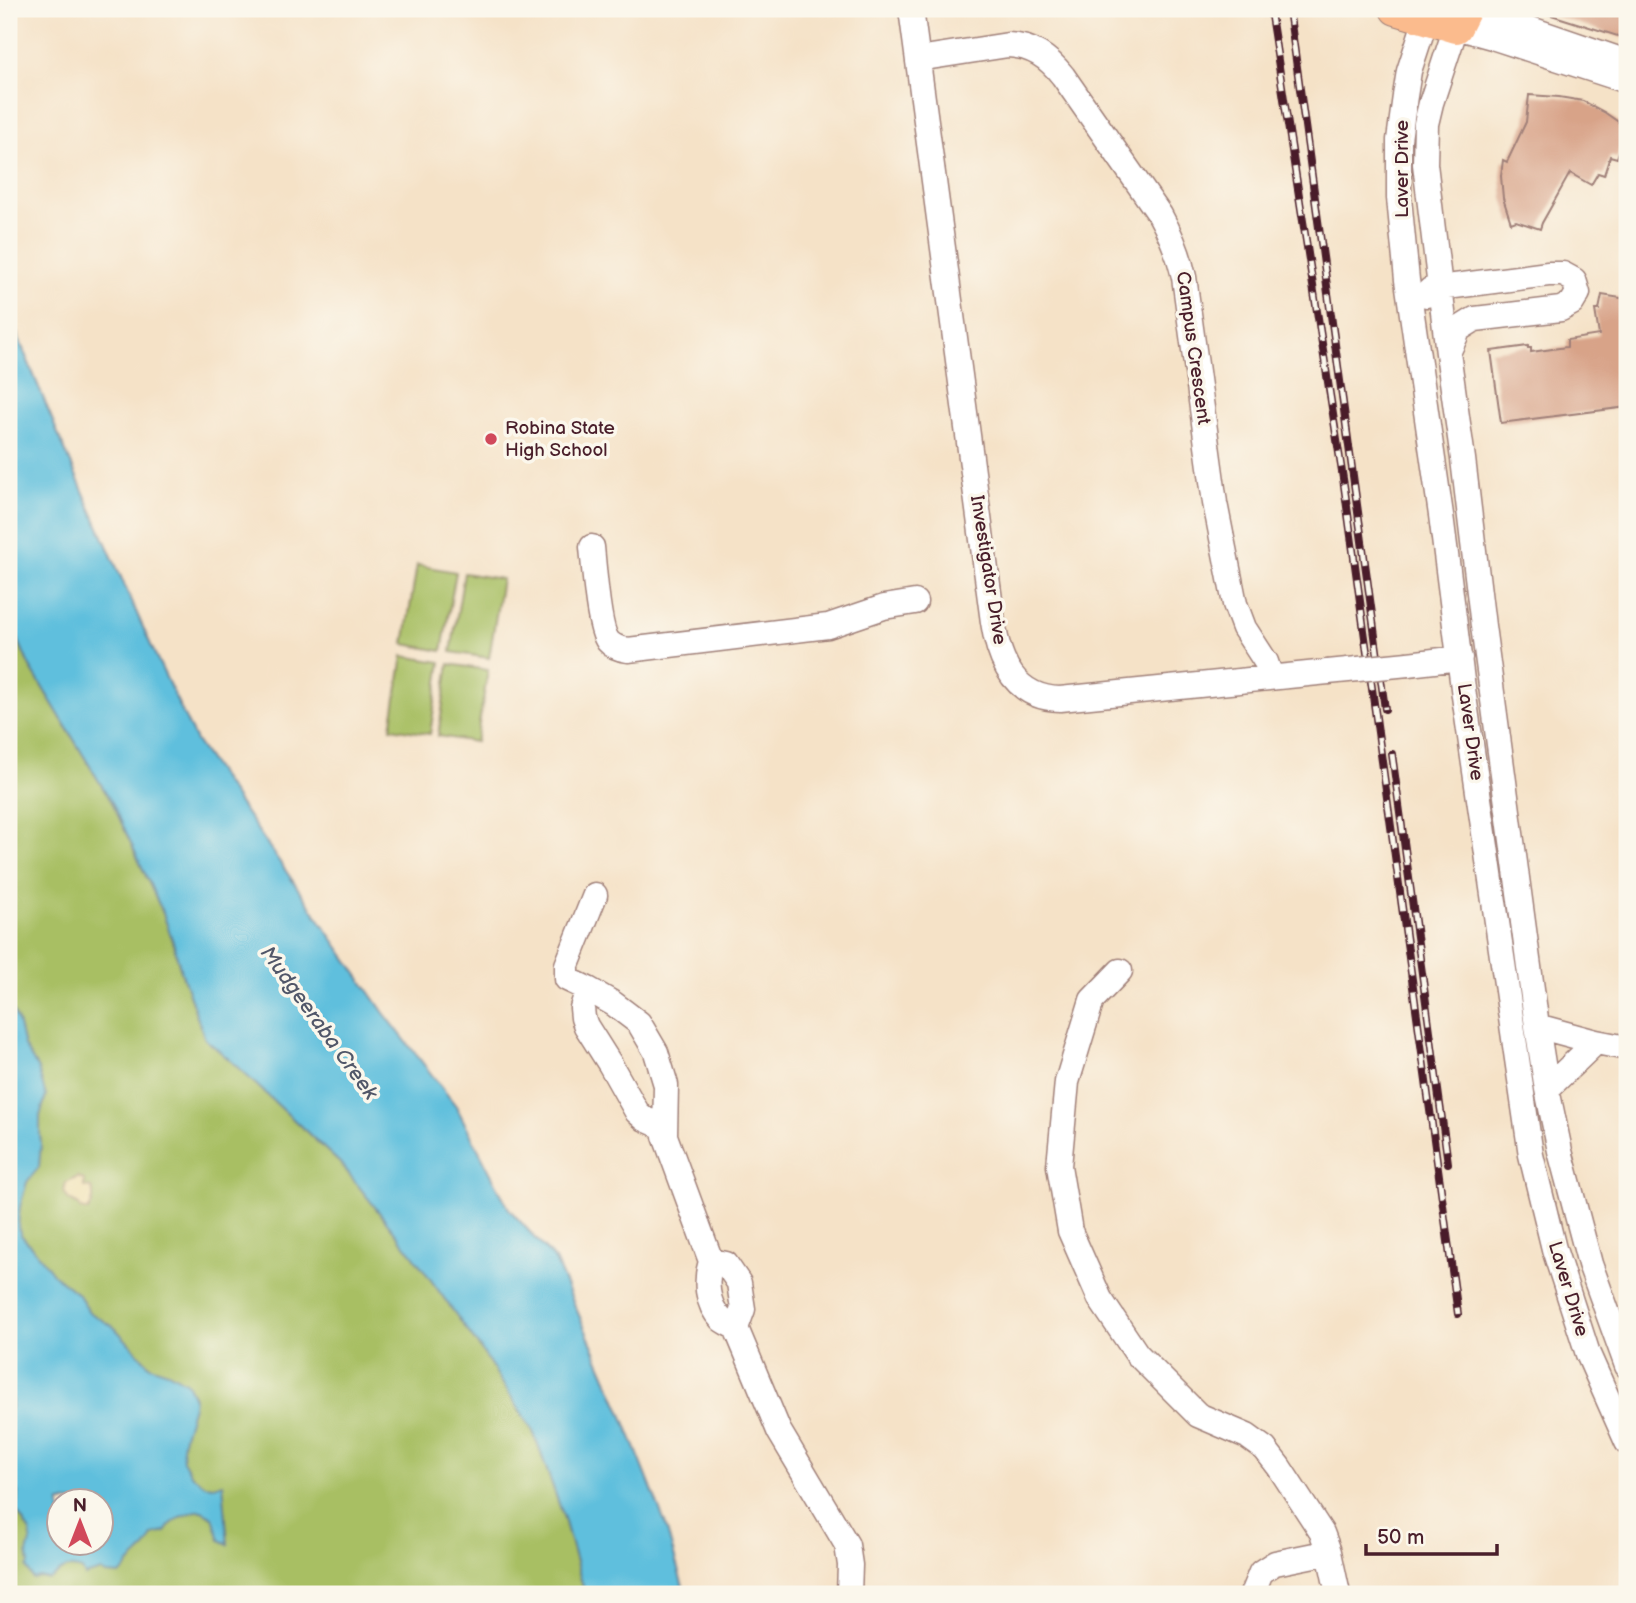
<svg xmlns="http://www.w3.org/2000/svg" width="1636" height="1603" viewBox="0 0 1636 1603" font-family="'Balsamiq Sans',sans-serif">
<style>
.green{fill:#a8bf64;stroke:#796f48;stroke-width:2;fill-rule:evenodd}
.sand{fill:#eeda9e;stroke:#9c7c64;stroke-width:2}
.water{fill:#5fbfdd;stroke:#546f84;stroke-width:2;fill-rule:evenodd}
.building{fill:#d8a388}
.lines{fill:none;stroke-linecap:round;stroke-linejoin:round}
.minor-casing{stroke:#a08079;stroke-width:27}
.major-casing{stroke:#a08079;stroke-width:34}
.minor{stroke:#fff;stroke-width:24}
.major{stroke:#fbbb8d;stroke-width:32}
.rail-casing{stroke:#4a1f2b;stroke-width:8}
.rail{stroke:#fbf7ec;stroke-width:5;stroke-dasharray:16;stroke-linecap:butt}
.minor-bridge-casing{stroke:#a08079;stroke-width:27;stroke-linecap:butt}
.minor-bridge{stroke:#fff;stroke-width:24}
.poi-dot{fill:#d1495b;stroke:#fbf7ec;stroke-width:2.5}
.labels{text-anchor:middle;dominant-baseline:central;stroke-width:7;stroke-linejoin:round;paint-order:stroke}
.street-label{font-size:19px;fill:#4a1f2b;stroke:#fbf7ec}
.poi-label{font-size:19px;fill:#4a1f2b;stroke:#fbf7ec;text-anchor:start}
.water-label{font-size:21px;font-style:italic;fill:#515769;stroke:#fbf7ec}
</style>
<rect width="100%" height="100%" fill="#fbf7ec"/>
<filter id="ink" filterUnits="userSpaceOnUse"><feTurbulence type="fractalNoise" baseFrequency=".0143" numOctaves="2"/><feDisplacementMap in="SourceGraphic" scale="14" xChannelSelector="R" yChannelSelector="G"/><feConvolveMatrix kernelMatrix="1 2 1 2 8 2 1 2 1" color-interpolation-filters="sRGB"/></filter>
<filter id="wash" filterUnits="userSpaceOnUse"><feTurbulence type="fractalNoise" baseFrequency=".00686" numOctaves="4" result="noise"/><feDisplacementMap in="SourceGraphic" scale="28" xChannelSelector="R" yChannelSelector="G"/><feGaussianBlur stdDeviation="1.57" result="paint"/><feColorMatrix in="noise" values="0 0 0 0 0 0 0 0 0 0 0 0 0 0 0 0 0 1.4 0 .05"/><feComposite in="paint" operator="in"/></filter>
<g filter="url(#wash)">
<rect width="100%" height="100%" fill="#f5e2c7"/>
<path class="green" d="M417,565L456,572L442,651L404,644Z
M464,573L502,579L489,658L451,652Z
M9,618L29,665L114,806L163,913L174,945L180,968L205,1039L230,1060L341,1164L413,1255L480,1348L533,1431L563,1515L585,1594H9ZM60,1502H102V1544H60Z
M403,656L441,662L430,734L391,728Z
M449,664L488,670L476,742L438,736Z"/>
<path class="sand" d="M78,1177L84,1180V1187L91,1188C95,1195 93,1205 88,1211L80,1209L79,1205L69,1200L64,1192L66,1183Z"/>
<path class="water" d="M9,315L61,441L153,650L196,741L384,1013L456,1106L509,1209L555,1260L620,1409L665,1523L685,1594H585L563,1515L533,1431L480,1348L413,1255L341,1164L230,1060L205,1039L180,968L174,945L163,913L114,806L29,665L9,618Z
M9,996L12,1009L18,1021L24,1046L38,1069L46,1096L40,1116V1135L41,1143L39,1167L27,1182L20,1207L18,1227L21,1235L41,1258L54,1275L79,1295L89,1312L114,1327L150,1366L168,1372L187,1383L194,1398L193,1406L184,1436L182,1447L183,1460L191,1474L205,1485L214,1486L223,1483L228,1544L220,1540L213,1517L202,1511H196L180,1517L170,1525L165,1532L153,1535C149,1546 139,1555 131,1562C127,1566 124,1571 120,1575L106,1574L101,1571L85,1576L82,1570C65,1565 63,1570 49,1579L39,1577L33,1579L27,1568L29,1563L27,1553L31,1538L30,1532L16,1510C20,1500 20,1489 9,1483V1410L11,1408L12,1400L9,1395ZM60,1502H102V1544H60Z"/>
<g id="blocks">
<path class="building" d="M1543,9H1627V39L1542,12Z
M1529,95L1559,97L1583,101L1604,112L1627,128L1617,158L1610,156L1604,175L1598,173L1591,185L1570,173L1542,223L1540,229L1516,221L1511,223L1503,198L1501,176L1503,160L1507,162L1526,122Z
M1602,295L1627,299V407L1501,423L1491,351L1528,346V348H1531V352L1567,347V340L1599,335L1595,310H1599Z"/>
</g>
</g>
<g filter="url(#ink)">
<use href="#blocks" fill-opacity="0" stroke="#a08079" stroke-width="2"/>
<g class="lines">
<g class="minor-casing">
<path id="minor" d="M911,9L993,622C999,662 1015,698 1060,699L1328,672
M1472,9L1627,62
M1426,19L1409,71L1405,96L1399,140V198L1407,280L1441,515L1464,696L1531,1155L1554,1249L1588,1354L1627,1442
M918,59L1008,45C1032,46 1048,57 1063,76L1160,215C1171,235 1179,254 1184,277L1215,503L1235,604L1244,628L1266,662L1271,677
M1627,81L1492,37L1456,27L1431,103L1426,124L1425,164L1448,353L1463,459L1483,626L1537,1026L1547,1089L1560,1151L1590,1264L1627,1366
M1426,295L1430,290L1439,288L1548,274H1563L1574,280L1578,293L1572,303L1561,309L1475,319L1459,329L1448,353
M592,547C594,566 598,628 608,641C613,647 621,649 628,650L828,626L884,607L915,602
M1408,664L1460,658
M595,895L567,965V979L588,989L614,1004L639,1023L656,1052L666,1085L665,1136L711,1261C705,1280 706,1304 721,1319C725,1323 732,1325 736,1328L779,1431L847,1545L850,1565L849,1594
M1120,971L1092,1000L1067,1082L1059,1166L1070,1231L1100,1299L1137,1354L1198,1415L1247,1436L1265,1449L1279,1467L1322,1533L1329,1552
M588,989L582,1008L583,1018L586,1026L610,1064L637,1112L645,1119L665,1128
M1537,1026L1596,1042L1627,1048
M1547,1089L1596,1042
M711,1261L726,1264L739,1283L743,1309L736,1328
M1252,1594L1261,1572L1275,1563L1329,1552L1338,1594"/>
</g>
<g class="major-casing">
<path id="major" d="M1396,9L1456,27L1465,9"/>
</g>
<use href="#minor" class="minor"/>
<use href="#major" class="major"/>
<g class="rail-casing">
<path id="rail" d="M1270,9L1344,485L1458,1314
M1289,9L1385,709
M1392,754L1448,1163"/>
</g>
<use href="#rail" class="rail"/>
<g class="minor-bridge-casing">
<path id="minor-bridge" d="M1328,672L1408,664"/>
</g>
<use href="#minor-bridge" class="minor-bridge"/>
</g>
</g>
<circle class="poi-dot" cx="491" cy="439" r="7"/>
<g class="labels">
<g class="street-label">
<text transform="translate(1402 169) rotate(-90)">Laver Drive</text>
<text transform="translate(1193 348) rotate(82)">Campus Crescent</text>
<text transform="translate(988 570) rotate(81)">Investigator Drive</text>
<text transform="translate(1470 732) rotate(82)">Laver Drive</text>
<text transform="translate(1568 1289) rotate(73)">Laver Drive</text>
</g>
<g class="poi-label">
<text x="505" y="428">Robina State<tspan x="505" dy="22">High School</tspan></text>
</g>
<g class="water-label">
<text transform="translate(319 1023) rotate(54)">Mudgeeraba Creek</text>
</g>
</g>
<rect width="1636" height="1603" fill="none" stroke="#fbf7ec" stroke-width="35"/>
<g transform="translate(80 1522)"><circle r="33" fill="#fbf7ec" stroke="#b4a19f" stroke-width="2"/>
<path d="M0-5L12 26L0 18L-12 26Z" fill="#d1495b"/>
<text y="-10" font-size="19" font-weight="bold" text-anchor="middle" fill="#4a1f2b">N</text>
</g>
<path d="M1366 1544v10h131v-10" fill="none" stroke="#4a1f2b" stroke-width="3.5"/>
<text x="1377" y="1544" font-size="21" fill="#4a1f2b" stroke="#fbf7ec" stroke-width="5" paint-order="stroke">50 m</text>
</svg>
